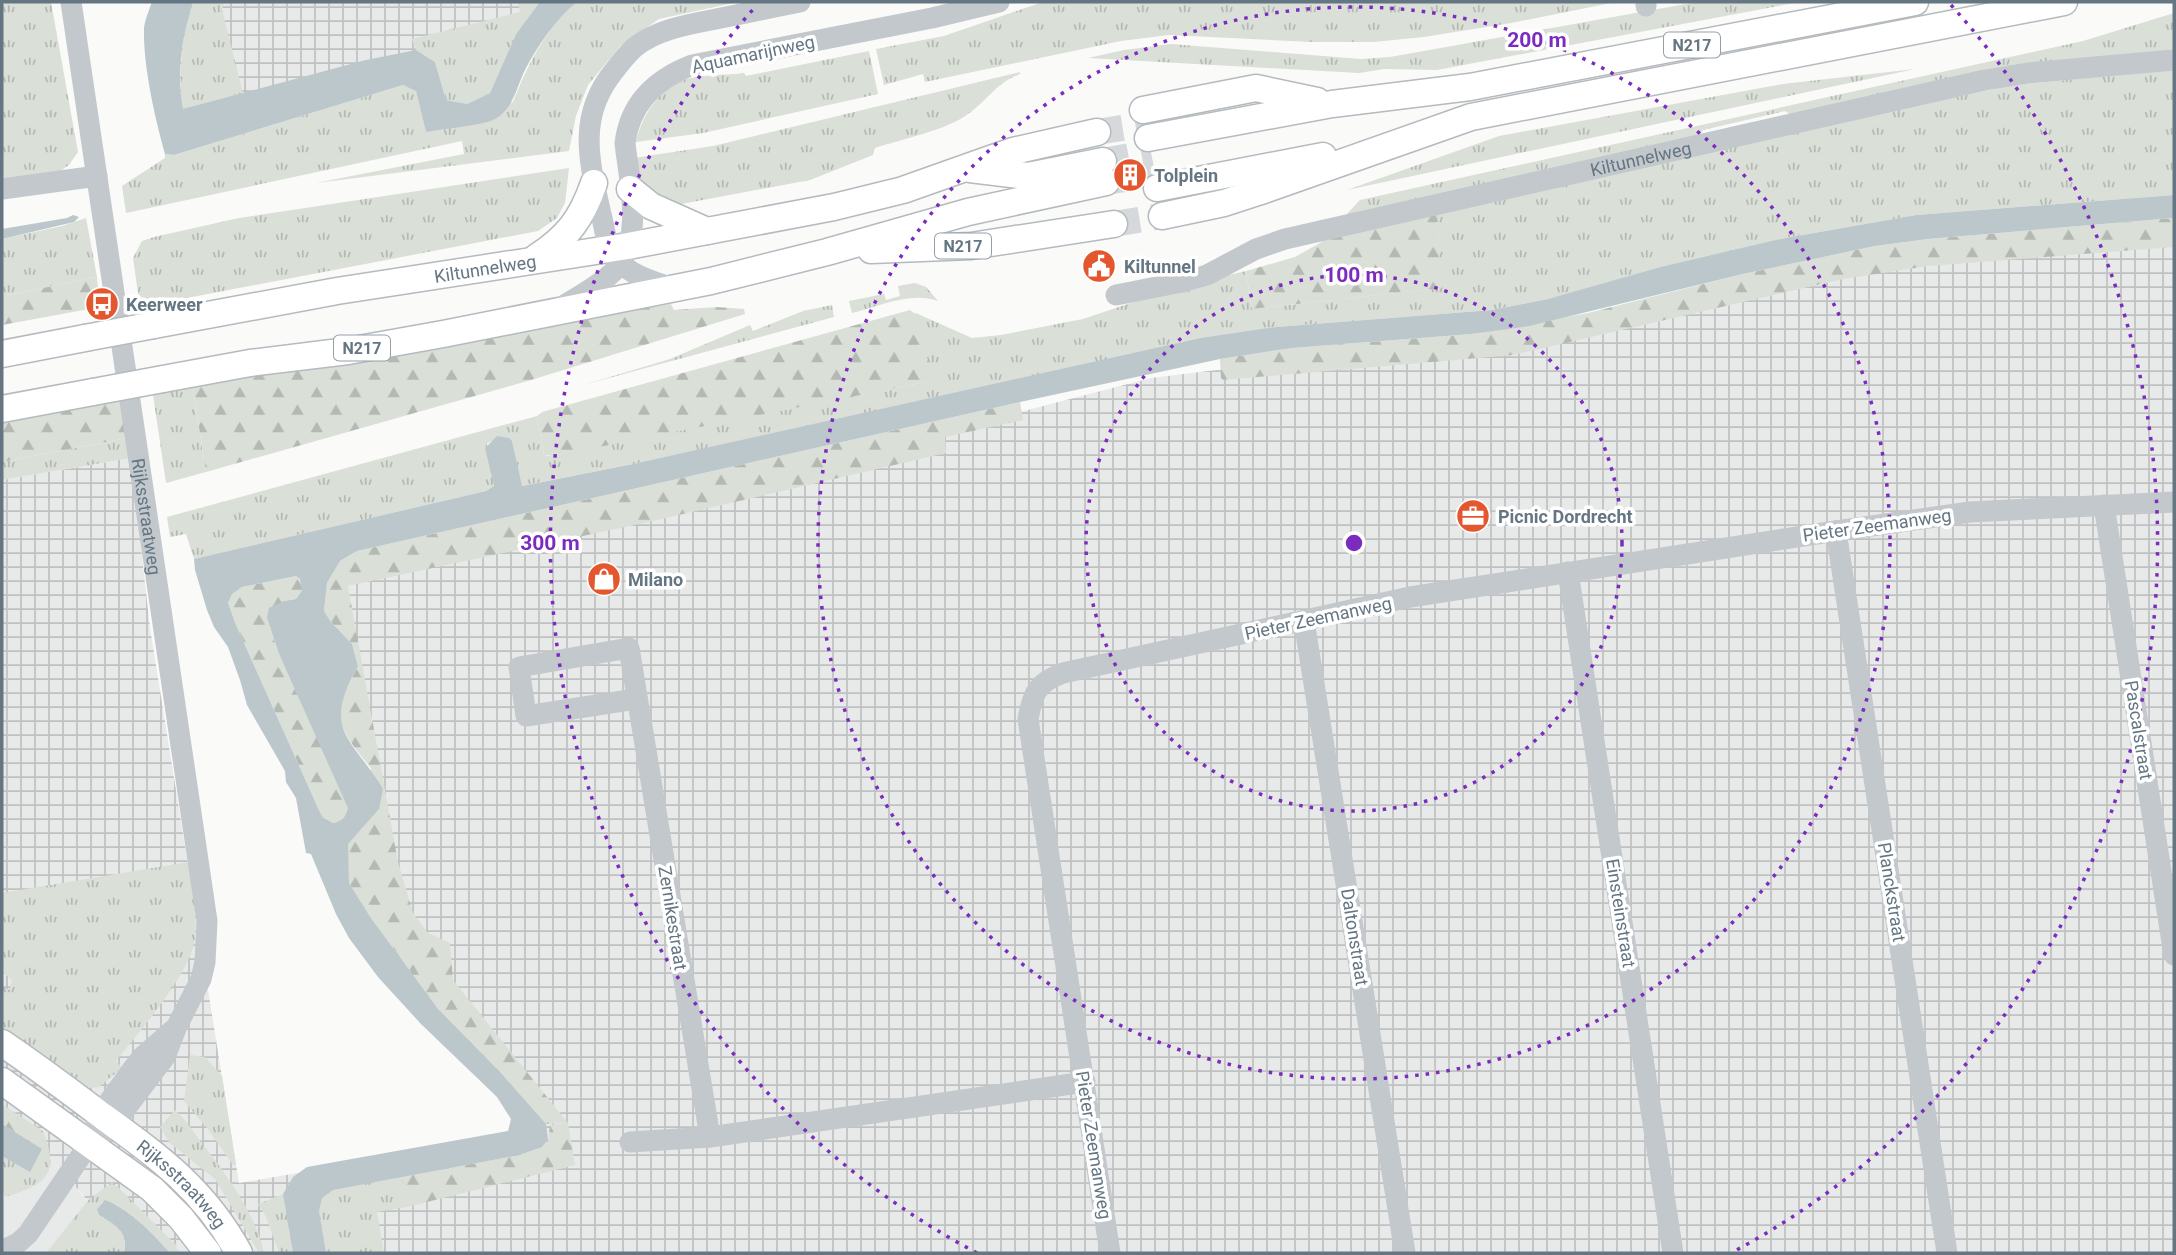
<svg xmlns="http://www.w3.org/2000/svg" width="2176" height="1255" viewBox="0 0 2176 1255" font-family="Roboto,sans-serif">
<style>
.built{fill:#e8e9e9}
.industrial{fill:url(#industrial-grid)}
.grass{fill:url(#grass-tufts)}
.forest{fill:url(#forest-firs)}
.water{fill:#bbc7cb;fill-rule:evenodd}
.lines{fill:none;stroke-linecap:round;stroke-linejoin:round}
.major-tunnel{stroke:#d5d9db;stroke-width:26;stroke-dasharray:26 13;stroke-linecap:butt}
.major-casing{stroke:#b5babe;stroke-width:29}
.minor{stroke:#c3c8cc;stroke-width:21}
.major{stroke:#fff;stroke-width:26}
.major-bridge-casing{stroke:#b5babe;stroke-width:29;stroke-linecap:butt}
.major-bridge{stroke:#fff;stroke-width:26}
.ring{fill:none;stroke:#7b2cbf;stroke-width:3.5;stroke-dasharray:3.5 7}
.labels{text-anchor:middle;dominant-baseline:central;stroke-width:7;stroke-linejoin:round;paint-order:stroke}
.shield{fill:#fff;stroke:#939fa8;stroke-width:2}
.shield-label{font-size:16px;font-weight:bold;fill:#657683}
.street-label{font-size:18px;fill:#657683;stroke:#fff}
.poi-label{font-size:18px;font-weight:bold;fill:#657683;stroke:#fff;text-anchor:start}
.centre{fill:#7b2cbf;stroke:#fff;stroke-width:3.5}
.ring-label{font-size:21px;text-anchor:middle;font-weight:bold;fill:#7b2cbf;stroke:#fff;stroke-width:7;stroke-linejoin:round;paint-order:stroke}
</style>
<defs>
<pattern id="industrial-grid" width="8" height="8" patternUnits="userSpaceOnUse" patternTransform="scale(1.75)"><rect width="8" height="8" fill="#e8e9e9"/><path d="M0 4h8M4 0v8" fill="none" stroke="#c0c1c2"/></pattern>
<pattern id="grass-tufts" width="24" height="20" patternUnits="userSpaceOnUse" patternTransform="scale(1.75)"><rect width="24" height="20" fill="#dadfd7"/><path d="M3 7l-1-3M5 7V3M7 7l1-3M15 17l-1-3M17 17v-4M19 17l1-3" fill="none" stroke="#b4b9b4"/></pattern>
<pattern id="forest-firs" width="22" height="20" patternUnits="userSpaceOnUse" patternTransform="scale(1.75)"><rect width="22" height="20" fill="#dadfd7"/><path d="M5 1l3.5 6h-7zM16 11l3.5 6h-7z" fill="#b4b9b4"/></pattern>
</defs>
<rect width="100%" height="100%" fill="#fafaf8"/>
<path class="built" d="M2,1127L47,1154L93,1208L71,1253H2Z"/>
<path class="industrial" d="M182,2H541L523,28L175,118Z
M2174,227V1253H71L93,1207L47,1154L2,1127V480L131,458L150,628L239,1183L525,1134L505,1095L400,983L348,586L1151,378L1519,333L1892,247Z"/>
<path class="grass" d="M2,2H51L78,152L69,165L59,172L2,180Z
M193,2H224L222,10L243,93L182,110C179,70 181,40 193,2Z
M518,2H540L516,34L490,93L467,104L446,100L435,62L416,50L412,39L520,12Z
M577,2H738L659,19L621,45L588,85L576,116L569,151L316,183L464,154L462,141L126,213L122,186L165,158V154L174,155L403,85L416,90L426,132L513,102C527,66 546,27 577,2Z
M1043,2H1616L1511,23L1424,37L1373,42H1311L1169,35L1121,41L925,82L923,74L884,85L876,49L944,36Z
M1697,2H1800L1437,70L1384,69L1359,73L1088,58L1124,50L1171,44L1361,59L1390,57Z
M2174,13V54L1791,115L1785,111L1703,130L1700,136L1345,216L1360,200L2083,41Z
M869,51L878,94L703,133L636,142C641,117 659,89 684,80C696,75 730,75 744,73L746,76Z
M1915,69L1347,190L1499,136L1783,84Z
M2174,70V195L1916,215L1780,239L1548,299L1492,310L1276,327L633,464L521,486L512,441H492L487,444L494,486L486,491L194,559L186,534L170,537L167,517L537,416L544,455L548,456L926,382L915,313L911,311L972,338L1001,335L1083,319L1178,287L1246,271L1252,309L1441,288L1437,212L1804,129L2013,85Z
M1020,72V74C996,83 988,100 968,114C947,130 902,139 875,148L873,155L810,180L676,205L657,201L638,182L634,158L713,146Z
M569,168L565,203L557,218L538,231L140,307L133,258L142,241L154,237L239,218Z
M86,218L97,277L9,295L2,292V239L62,226Z
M915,283L926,287L938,301C911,291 879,306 852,313L849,301L884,294L886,300L900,296L898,286Z
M832,305L834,317L583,385L670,359L750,325L753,331L803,311Z
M192,382L206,472L166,483L152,388Z
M127,438L131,458L2,480V462Z
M189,862C193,886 197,913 195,938C192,972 138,1033 116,1061L122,1068L99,1087L81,1089L2,1031V986L9,990L12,980L2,972V893Z
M190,1055L205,1057L222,1076L236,1165H233L207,1128L184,1101Z
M175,1110L183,1118C212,1157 254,1205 264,1253H259L215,1179L170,1143L160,1127Z
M43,1131C61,1176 45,1184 5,1197L2,1188V1156L30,1171L42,1149Z
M402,1177L407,1207L377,1212L384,1253H326L319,1211L322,1198L333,1190Z
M113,1182L177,1246L176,1248L182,1253H170C151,1233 130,1207 102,1202L97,1209L99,1215C116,1225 128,1231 124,1253H46L90,1198Z
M283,1194L293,1253H279L266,1217L258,1204Z"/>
<path class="forest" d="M1437,212L1442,288L1252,309L1246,271L1295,257L1327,239Z
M2174,218V247L1928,266L1843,279L1513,355L1223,380L1221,378L1220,359L1292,348L1471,334L1588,313L1743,274L1875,246L1928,239Z
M97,277L100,307L2,325V292L9,295Z
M671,304L674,310L716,307L744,309L745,314L531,380L206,472L192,382Z
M910,310L916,315L931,372V378L926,382L553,456L544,455L537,416L542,412Z
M119,394L127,438L2,462V414Z
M1020,402L1023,420L945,437L946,453L653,521L348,586L398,862L413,913L428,933L450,943L453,980L568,1123L575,1165L407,1207L402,1177L519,1155L542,1147L548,1142L550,1125L567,1123L546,1124L501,1073L438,1009L371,918L349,883L347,844L363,827L371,768C336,726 330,716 358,666L352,644L331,622L324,611L327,583L340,561L357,551Z
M296,576L300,579L303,591L296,599L284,601L267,618L279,654L349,808C346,817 342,821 333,823L322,817L236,625L228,603L232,593L242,587Z
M2,1104L43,1131L42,1149L2,1124Z"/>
<path class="water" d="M152,2H193C182,37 176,73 183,109L366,60L416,50L435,62L446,100L467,104L490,93L516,34L540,2H577C556,19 538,45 525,70C516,88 514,108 495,119C485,125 441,129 426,132L416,91L403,85L174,155L165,154C155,118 143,66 144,28C145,20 149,10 152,2Z
M2174,195V218L1928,239L1875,246L1743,274L1529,326L1471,334L1292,348L1220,359L1020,402L357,551L340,561L327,583L324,611L331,622L352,644L358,666C321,731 351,736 383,789L379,809L348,844L349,883L371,918L438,1009L501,1073L546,1124L548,1140L542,1147L519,1155L333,1190L322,1198L319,1211L326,1253H293L283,1194L293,1177L307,1167L508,1131L511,1119L497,1097L421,1024L378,977L349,938L336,914L311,854L306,853L296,798L286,782L285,771L247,705L240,680L228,647L214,627L207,610L195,570L194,559L486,491L494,486L485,448L497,436L509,438L512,441L522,486L633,464L1201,338L1276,327L1492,310L1548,299L1661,267L1780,239L1916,215ZM296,576L300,579L302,591L296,599L284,601L269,608L267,618L279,654L348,808C346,817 342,821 333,823L322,817L236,625L228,603L232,594L242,587Z
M73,215L79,217L74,222L2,239V229L67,218Z
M2,1124L42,1149L30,1172L2,1156Z
M105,1200C130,1210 152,1233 170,1253H124C129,1232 116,1225 99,1215L97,1209Z"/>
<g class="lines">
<path class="major-tunnel" d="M1097,132L1146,124
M1103,161L1151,152
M1106,182L1155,174
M1114,224L1162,216"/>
<g class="major-casing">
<g id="major">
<path d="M1143,110L1256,88L1317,101"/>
<path d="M1148,138L1332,104L1470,87L1915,2"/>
<path d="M970,169L1028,176L1103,161"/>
<path d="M1157,188L1323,156"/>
<path d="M630,189L651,206L707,231"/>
<path d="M1162,216L1224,203L1261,191L1471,117L2064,2"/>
<path d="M871,250L971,246L1114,224"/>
<path d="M537,257C568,237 582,218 594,183"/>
<path id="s3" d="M154,325L337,291L628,246L834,207L903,190L1013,151L1097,132"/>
<path d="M2,354L85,338"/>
<path d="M163,379L250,363L348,351L443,334L711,281L827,252L968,212L1106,182"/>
<path d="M2,409L93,392"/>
<path id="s4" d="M2,1043C36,1066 68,1090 101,1115C159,1157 204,1189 239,1253"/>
<path d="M2,1081L152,1189L181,1218L208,1253"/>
</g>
</g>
<g class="minor">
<path id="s1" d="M71,2L207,921L205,962L201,979L177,1026L165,1057L114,1124L89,1144"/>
<path d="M1646,2V6"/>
<path d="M2,189L97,176"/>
<path d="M673,288C654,282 630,275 616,259C606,247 605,229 601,214C589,161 577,116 614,71C620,63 627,54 635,47C659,28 692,24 721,18C747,13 774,7 800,2"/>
<path id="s2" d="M1116,295L1182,282L1207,275L1256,249L1285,239L1985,80L2028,73L2174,60"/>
<path d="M560,308C577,297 599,286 614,271C645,239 629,182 625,143C630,103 656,79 692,65L932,18L999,2"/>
<path d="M2104,505L2174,955"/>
<path d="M1836,531L1947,1253"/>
<path d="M1568,572L1673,1253"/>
<path d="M1304,621L1405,1253"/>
<path d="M636,699L526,716L519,667L629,648L710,1137"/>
<path d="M630,1142L710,1137L1085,1082"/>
<path d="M2,1251L18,1243L28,1234L89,1144L100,1114L132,1070L142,1057L173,1030"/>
<path d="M1110,1253L1028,719C1033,692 1037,683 1063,673L1410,597L1836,531L1970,512L2174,502"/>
</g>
<use href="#major" class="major"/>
<g class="major-bridge-casing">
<path id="major-bridge" d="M85,338L154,325
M93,392L163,379"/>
</g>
<use href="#major-bridge" class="major-bridge"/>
</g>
<g class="ring">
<circle cx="1354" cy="543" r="268"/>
<circle cx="1354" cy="543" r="536"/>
<path d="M977 1253A804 804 0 0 1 757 5M1951 5A804 804 0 0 1 1731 1253"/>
</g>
<defs>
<g id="building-disc" transform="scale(1.75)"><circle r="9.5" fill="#e4572e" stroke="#fff"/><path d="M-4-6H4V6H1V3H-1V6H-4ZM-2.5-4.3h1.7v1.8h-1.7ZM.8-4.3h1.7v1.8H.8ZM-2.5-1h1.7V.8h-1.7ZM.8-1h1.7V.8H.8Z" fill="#fff"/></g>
<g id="civic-disc" transform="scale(1.75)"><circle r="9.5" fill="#e4572e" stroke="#fff"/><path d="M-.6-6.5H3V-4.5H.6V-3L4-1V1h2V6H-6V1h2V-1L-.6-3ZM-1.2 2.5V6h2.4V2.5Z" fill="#fff"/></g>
<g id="bus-disc" transform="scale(1.75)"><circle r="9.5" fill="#e4572e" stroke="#fff"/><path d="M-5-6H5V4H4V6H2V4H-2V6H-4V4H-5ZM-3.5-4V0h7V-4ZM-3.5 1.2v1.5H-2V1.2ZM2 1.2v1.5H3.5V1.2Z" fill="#fff"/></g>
<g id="office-disc" transform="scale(1.75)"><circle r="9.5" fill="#e4572e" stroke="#fff"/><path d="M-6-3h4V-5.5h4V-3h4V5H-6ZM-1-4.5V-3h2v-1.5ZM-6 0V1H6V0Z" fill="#fff"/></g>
<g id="shop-disc" transform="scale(1.75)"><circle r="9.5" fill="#e4572e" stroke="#fff"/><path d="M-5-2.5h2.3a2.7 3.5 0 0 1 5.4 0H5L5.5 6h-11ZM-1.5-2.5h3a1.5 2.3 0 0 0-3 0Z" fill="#fff"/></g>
</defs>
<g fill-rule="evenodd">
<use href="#building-disc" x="1130" y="175"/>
<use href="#civic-disc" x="1099" y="266"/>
<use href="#bus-disc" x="102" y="304"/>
<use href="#office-disc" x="1473" y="516"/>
<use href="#shop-disc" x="604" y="579"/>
</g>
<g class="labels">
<g class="shield">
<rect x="1664" y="32.5" width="56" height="25" rx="5"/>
<rect x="935" y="233.5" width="56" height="25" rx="5"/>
<rect x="334" y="335.5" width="56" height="25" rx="5"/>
</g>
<g class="shield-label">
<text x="1692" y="45">N217</text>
<text x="963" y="246">N217</text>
<text x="362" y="348">N217</text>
</g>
<g class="street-label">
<text transform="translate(753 54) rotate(-12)">Aquamarijnweg</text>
<text stroke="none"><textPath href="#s2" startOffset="544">Kiltunnelweg</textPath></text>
<text stroke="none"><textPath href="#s3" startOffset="336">Kiltunnelweg</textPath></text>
<text stroke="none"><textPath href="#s1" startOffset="520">Rijksstraatweg</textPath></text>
<text transform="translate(1877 525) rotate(-8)">Pieter Zeemanweg</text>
<text transform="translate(1318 618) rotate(-12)">Pieter Zeemanweg</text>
<text transform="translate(2139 730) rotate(81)">Pascalstraat</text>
<text transform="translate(1892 892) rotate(81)">Planckstraat</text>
<text transform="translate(1621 913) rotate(81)">Einsteinstraat</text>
<text transform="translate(673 918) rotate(81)">Zernikestraat</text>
<text transform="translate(1355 937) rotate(81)">Daltonstraat</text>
<text transform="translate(1094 1145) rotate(81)">Pieter Zeemanweg</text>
<text stroke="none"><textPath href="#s4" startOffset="229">Rijksstraatweg</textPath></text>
</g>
<g class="poi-label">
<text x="1154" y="175">Tolplein</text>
<text x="1124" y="266">Kiltunnel</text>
<text x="126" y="304">Keerweer</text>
<text x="1498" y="516">Picnic Dordrecht</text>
<text x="628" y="579">Milano</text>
</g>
</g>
<circle cx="1354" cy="543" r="10" class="centre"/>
<g class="ring-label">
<text x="1537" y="47">200 m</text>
<text x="1354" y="282">100 m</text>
<text x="550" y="550">300 m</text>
</g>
<rect width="2176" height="1255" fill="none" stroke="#657683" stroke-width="7"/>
</svg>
